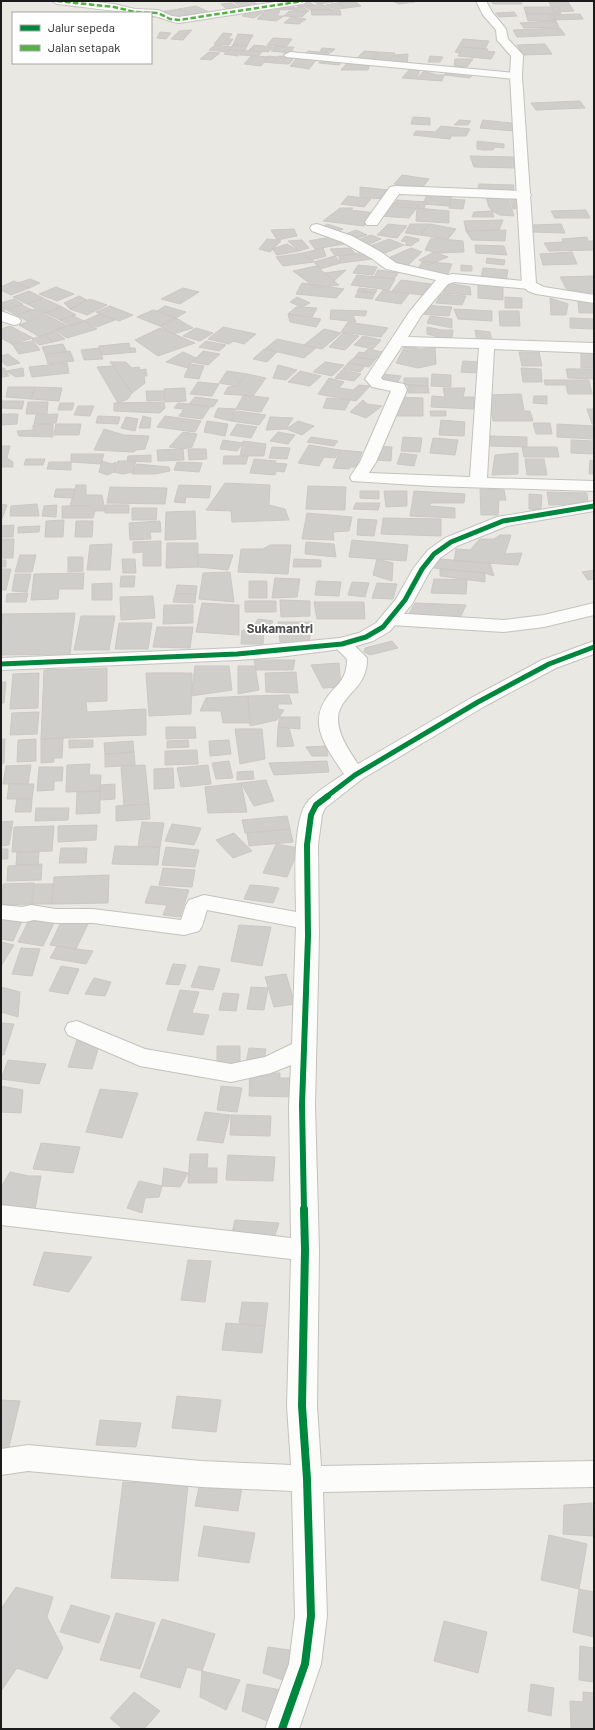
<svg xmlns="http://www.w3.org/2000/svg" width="595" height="1730" viewBox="0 0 595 1730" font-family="Barlow,sans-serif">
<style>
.building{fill:#d0ceca;stroke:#ccc9c4}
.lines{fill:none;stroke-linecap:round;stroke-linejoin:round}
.minor-casing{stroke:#c2c2bf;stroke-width:2}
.tertiary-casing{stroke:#c2c2bf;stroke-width:2}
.minor{fill:#fcfcfb;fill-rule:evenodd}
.tertiary{fill:#fcfcfb;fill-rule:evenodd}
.quiet{stroke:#55b145;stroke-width:2.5;stroke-dasharray:5.5 2.5;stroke-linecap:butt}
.cycleway-far2-casing{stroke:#fff;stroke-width:7}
.cycleway-far1-casing{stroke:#fff;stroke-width:9}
.cycleway-casing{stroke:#fff;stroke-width:10}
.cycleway-far2{stroke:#00873e;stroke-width:5}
.cycleway-far1{stroke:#00873e;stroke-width:6}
.cycleway{stroke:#00873e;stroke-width:8}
.labels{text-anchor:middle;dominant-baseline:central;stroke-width:3.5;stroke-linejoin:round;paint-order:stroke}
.quarter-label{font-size:13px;font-weight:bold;fill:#4e4e4e;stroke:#fff}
</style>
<rect width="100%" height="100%" fill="#e9e8e3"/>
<path class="building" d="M252,1L260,6L242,9L234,2Z
M308,1L314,5L299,7L292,3Z
M313,1H331L333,2L318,4Z
M354,1L361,6L346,8L337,3Z
M392,1H413L415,2L399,4Z
M491,1H520L522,4H493Z
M549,2H568L574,11L554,12Z
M232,3L240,9L229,11L221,4Z
M337,3L346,8L334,9L326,5Z
M321,4L333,10H311L305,7Z
M196,6L209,12L191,15L179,9Z
M292,6L295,8L284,10L275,9Z
M302,7L309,11L303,12L288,9Z
M524,7H559L561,14H526Z
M179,9L191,16L178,18L160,12Z
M267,9L280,11L277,16H284L276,21L257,19Z
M251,10L263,12L254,18L242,16Z
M311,10H340L341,15H312Z
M289,11H293L307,12L302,17L284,16Z
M514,12L517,16L499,17L496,13Z
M526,14H554L556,21H528Z
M580,14L583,19L553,20L550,15Z
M291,17L306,19L299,24L284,23Z
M556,21L559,27L524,28L520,23Z
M560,28L565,35L517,37L513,30Z
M192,30L183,40L171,39L179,31Z
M160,32L171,33L166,39L157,38Z
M223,33L232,34L228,39H233L229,45L214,44Z
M238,34L253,35L247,46L233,45Z
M273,38L292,39L286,47L267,45Z
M463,39L489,41L485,49L463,47L460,53L455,52Z
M545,44L552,54L523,55L517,45Z
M215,45L231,47L226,52L209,50Z
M233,45L247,46L244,51L228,50Z
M254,45L273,47L268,52L249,50Z
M275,46L286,47H294L291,53L271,51Z
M463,47L488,49L487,51L495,52L491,59L458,56Z
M322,48L335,49L332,52L320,51Z
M228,50L244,51L238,56L224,54Z
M244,50L262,52L258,56L240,55Z
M308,51L330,53L326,57L304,55Z
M364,51L378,52L372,60L357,58Z
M209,52L220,53L211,60L200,59Z
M378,52L395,53L389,61L372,60Z
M408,54L407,64L389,61L394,55Z
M251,56H258L268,57L261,66L244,64Z
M268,56L278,57L273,63L264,62Z
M279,56L295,57L289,64L273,63Z
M430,56L443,57L440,62H428Z
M297,58L316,60L309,69L290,66Z
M322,59L342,61L339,65L319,63Z
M455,59H473L467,67L454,66Z
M348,62L370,64L368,70H341Z
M410,69L420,70L416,79L402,78Z
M424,71L437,75H444L442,81L416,79Z
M448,71L473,74L470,78L444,75Z
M580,101L585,108L536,110L531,103Z
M413,117L430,118V125L411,124Z
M459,120L471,121L468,125H454Z
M483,120L512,123L513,131L480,128Z
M441,126L470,129L466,136H451L450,139L413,135L416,131L435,132Z
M477,141L504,144V148L495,147L493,150H483L477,149Z
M470,156L513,157L515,168L474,167Z
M402,175L429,179L422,188L394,184Z
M479,184L514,185L513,192H478Z
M360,187L389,190L383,199L360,197Z
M427,194L452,195L449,206L423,204Z
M348,196L371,199L364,207L341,204Z
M521,196L523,208L513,209L510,197Z
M486,197H508L514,216L500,215L492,211L489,207Z
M451,199L465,200L463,209L449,208Z
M397,200L426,202L424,209L393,206Z
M390,203L419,205L409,218L380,216Z
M340,208H353L351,210L375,213L364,226L323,221Z
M417,208L449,211V223L416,221Z
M586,210L590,218H555L551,211Z
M492,211L494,217H472L474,212Z
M503,220L499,230L466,231L464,221Z
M327,224L343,229L335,233L319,229Z
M388,224L407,226L397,238L377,235Z
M410,224H430L420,235L405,233Z
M430,224L456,229L448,239L420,235Z
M561,224L565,233L533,232V225Z
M294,229L297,236L277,240L271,230Z
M356,230L367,235L354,239L343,235Z
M506,230L505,241L472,240L466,231Z
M371,235L381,239L368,245L358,240Z
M405,236L419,239V241L414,243V244L411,246L405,245L407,242L401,241Z
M331,237L344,244L315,249L309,241Z
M587,237L588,241H594V250L549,251L544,243L563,242L562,239Z
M431,238L463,241L464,252L440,253L425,250Z
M267,239L277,240L281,241L270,252L259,249Z
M389,239L404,245L385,253L370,246Z
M302,240L309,248L299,251L288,241Z
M287,244L299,251L277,255L272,249Z
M475,245L504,246L507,255L476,253Z
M323,248L326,256L311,260L303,253Z
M350,248L356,254L335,256L330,249Z
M411,248L422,252L406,267L386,259Z
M365,252L372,259L341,263L339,256Z
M434,252L448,257L428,265L419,260Z
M572,252L577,264L543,265L540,254Z
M303,253L314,262L283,266L276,257Z
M335,256L341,263L320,269L314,262Z
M487,258L505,260L504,265L486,263Z
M423,261L452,264L447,276L417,270Z
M358,265L377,267L373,275L353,273Z
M461,265L472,266V271H461Z
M316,266L320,269L339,285L316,288L293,271Z
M483,268L508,270L506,281L481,279Z
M346,270L334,281L325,273Z
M378,270L398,273L394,279L374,277Z
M357,275L394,279H395L389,290L351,285Z
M593,276L594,293L567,290L560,277Z
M30,279L40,283L29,288L18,283Z
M401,280L431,284L422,295L392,291Z
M14,281L29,288L11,295L1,290V287Z
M302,283L344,289L336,298L296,294Z
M448,283L470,287L471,295L443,293Z
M478,284L503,286V300L478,298Z
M56,287L74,294L57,301L39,294Z
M183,288L199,292L180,304L161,299Z
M359,288L377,290L375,293L357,291Z
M383,290L409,294L401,304L375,300Z
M29,291L43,298L27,304L13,297Z
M358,291L375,293L372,299L355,297Z
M440,294L466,296L462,305L436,303Z
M79,296L87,300L70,309L64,303Z
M297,297L310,303L301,307L290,302Z
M505,297L522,298V308H505Z
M43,298L62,307L45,313L27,304Z
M550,298L568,304L566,315H551Z
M14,299L23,304L1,311V303Z
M90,299L107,305L87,315L70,309Z
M578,300L594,301V313H579Z
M22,305L32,310L16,315L7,310Z
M423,305L452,307L449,316L420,314Z
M110,306L133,315L119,321L96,312Z
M165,306L186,312L176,318L157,311Z
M62,307L76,315L60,320L45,313Z
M296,307H301L317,308L312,317L288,314Z
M35,309L45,314L27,321L17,315Z
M454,309L492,311V321L458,319Z
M153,310L157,311L176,318L160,326L137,317Z
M331,310L367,311L365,316L353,315L356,322L330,319Z
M499,311H519L520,326H500Z
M99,314L115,320L97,327L84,321Z
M288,314L321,319L316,327L290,322Z
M46,315L68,326L40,337L19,325Z
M73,316L84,321L71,326L60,320Z
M430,316L452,319V328L427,323Z
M176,318L193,328L173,334L160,326Z
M570,318L594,319V329L570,328Z
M84,321L97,329L67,338L55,330Z
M348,322L388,328L381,337L341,332Z
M10,326L33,338L12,344L1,338V329Z
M223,327L256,334L244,344L233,341L229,344L208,339Z
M427,327L442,330H453L452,337L442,338L427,334Z
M160,328L195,343L158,356L135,340Z
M196,328L213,333L200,341L183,336Z
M324,329L341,333L322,349L304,345Z
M475,330L490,332L492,341H477Z
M56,332L65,339L53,342L44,335Z
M343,333L359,336L345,350L329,347Z
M44,335L53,342L39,345L32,339Z
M363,336L381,340L373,349L354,345Z
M277,339L304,345L316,348L304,358L265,349Z
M33,341L40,350L19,354L12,344Z
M206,341L226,345L219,351L199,347Z
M129,343L130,348H135L136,352L102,355L99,348V346Z
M63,344L67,352L45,354L42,347Z
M405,346L421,349L435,347L436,364L418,368L396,363Z
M99,348L103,359L84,360L81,350Z
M264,349L277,352L267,362L253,359Z
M368,349L383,352L375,360L355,357L359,352L364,353Z
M70,351L74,361L48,364L45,354Z
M203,351L220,354L208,365L192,362Z
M183,352L196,358L190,364L188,368L166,362Z
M519,352H539L542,366H522Z
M581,352H594V368H581Z
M8,354L20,363L7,366L1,361V356Z
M355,357L375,360L369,367L348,363Z
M463,361L480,362L478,373L461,372Z
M110,362H126L132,368L139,367L140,370L146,369L147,376H144L145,383L132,393Z
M325,362L344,365L332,376L313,372Z
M67,363L69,373L32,377L29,367Z
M348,363L365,366L360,372L343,369Z
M190,364L204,366L199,379L184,377Z
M278,365L297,370L286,380L273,378Z
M113,366L132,393L128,399L118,403L97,367Z
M1,368H4L9,376L1,377Z
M23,368L24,376L16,377L6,371Z
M521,368L541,369L542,382H523Z
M566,369H594V379L568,378Z
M342,370L361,374L354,381L335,378Z
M227,371L247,374L237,386L219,383Z
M300,371L321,376L310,386L288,382Z
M247,374L266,378L253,396L224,394L228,387L237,386Z
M383,374L401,376L397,384L378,382Z
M432,374L451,375V387L431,386Z
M329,378L344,382L339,388L353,390L359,385L370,386L356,401L318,394Z
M404,378H428V386L404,385Z
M544,380H589L592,394H568L566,385H545Z
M198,382L219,384L212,396L190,394Z
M408,385L428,386L429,393H408Z
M8,387H35L31,399L6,397Z
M35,387L62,388L59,401L31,399Z
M185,388L186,401L165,402L164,389Z
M443,388H465L463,397H474V409L431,407L432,396L445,397Z
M146,391H164L165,400L147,401Z
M521,394L524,410H490L486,395Z
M243,396H253L269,398L261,412L236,409Z
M534,396H547V404L533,403Z
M195,397L218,400L213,407L189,404Z
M397,397L423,398V416H397Z
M327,398L350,400L345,410L323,408Z
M363,400L367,404L382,406L366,418L350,412Z
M2,401H24L22,409L1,408Z
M28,402H48L47,414H26Z
M164,402L165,408L160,413L114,411V403Z
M60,403H74L72,410H58Z
M178,403L189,404L210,407L202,419L179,416L184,409L174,408Z
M78,406H94L90,416L74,415Z
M218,408L236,409L231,421L214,417Z
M587,409H594V424H592Z
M237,411L266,415L259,425L231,421Z
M430,411H446V416H431Z
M491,411H530L533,421H493Z
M1,414H18L17,424L1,425Z
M58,414L56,423L34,424L36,415Z
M98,416L120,417L118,424L96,423Z
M143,416L151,418L150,428H139Z
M165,416L201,421L195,432L157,427Z
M126,417L138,419L135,431L121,428Z
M270,417L293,418L286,429L266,430Z
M441,420L465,422L464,436L439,435Z
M207,421L228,424L225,436L204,432Z
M298,421L314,426L302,435L286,429Z
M533,423H550L552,434H536Z
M53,424V437L19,436L17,431L33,430V425Z
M56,424H81L79,435H54Z
M237,424L257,427L251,438L230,435Z
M557,424L594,426V439L557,437Z
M104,429L124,435L149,436L145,449L136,450L134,452L94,450Z
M183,432L197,434L192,447L183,449L169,447Z
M278,432L295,435L288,444L270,441Z
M490,436L527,437V447L490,446Z
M311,437L338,441L334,446L307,442Z
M403,437L422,438L420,452L401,451Z
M433,438L458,440L455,455L430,453Z
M223,440L243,443L237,451L220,449Z
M571,440L594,441V454L571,453Z
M243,441L266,444L264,456H240Z
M309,445L340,450L335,458L324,457L319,466L298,463Z
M1,446H10L7,458L1,457Z
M376,446L392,447L391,461L375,460Z
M272,447L290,448L287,459L269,458Z
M522,447H557L559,457H524Z
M183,449L184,460L158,461L157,450Z
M188,449H206L207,459L189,460Z
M340,450L362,452L356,467H350L349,469L333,468Z
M401,453L417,455L414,466L397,464Z
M518,453V474L492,475L495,455Z
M71,454H104L101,464L71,462Z
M151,455V462L127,461L128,456Z
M224,456H248L246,464H223Z
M1,458H7L13,462V467H1Z
M26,459H45L43,465H24Z
M254,459L276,461L275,463L287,464L284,472L276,471L275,475L250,473Z
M525,459H544L547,475H527Z
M590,460L594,461V474H589Z
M102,461L112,464L116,462L114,472L107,475L99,472Z
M118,461H136L133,472L123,474L114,472Z
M49,462H71V470L47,469Z
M177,462L202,463L199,472L174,470Z
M137,464L169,467L170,471L155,474H132Z
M225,483L270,485L269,505L285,509L289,520L232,522L231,511L206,510Z
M76,485H86V495H102L105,511H95L90,506H70Z
M179,485L211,486L209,498L186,497L185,503L174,502Z
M308,486L346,487L345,510L306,509Z
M110,487L167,488L165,504L107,503Z
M56,489H75L73,498L54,497Z
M480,489L504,490L506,500H499L498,515H481Z
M360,491H379V499L360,498Z
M384,491H407V506L386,507Z
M414,491L465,494L464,503H430V506L455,508V518L410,516Z
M547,492L587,493L588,503L549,505Z
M529,494L542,495L541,510L529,509Z
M356,503H380L378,510L353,509Z
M1,504L7,505L2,519H1Z
M37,504L39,516H10L11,506Z
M57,505L56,517L42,516L44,506Z
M105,505H129V513H105Z
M62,506H90L95,511L93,518H62Z
M132,508H157L156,520H132Z
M195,511L196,539L165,540L166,512Z
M307,513L352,517L349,531L333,532L334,540L302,539Z
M383,518L441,519V536L381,534Z
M358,519L377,520L374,536L357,535Z
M64,520L63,537H45L46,521Z
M76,521H93L92,537H75Z
M160,521L161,532H150L151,539L130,540L129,523Z
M14,525L13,537H1V526Z
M40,526L39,532L18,533V527Z
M500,535H511L505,554L522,553L518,565L454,561L456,549L470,550L480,539H494Z
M1,539H14L13,558H1Z
M352,540L408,545L406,561L349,557Z
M161,541V566H143V552L133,553V542Z
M306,542L334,544L336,557L305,554Z
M167,543H198V567L166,568Z
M112,544L110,570H87L90,545Z
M270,545H291L288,574L238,572L241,549H263Z
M197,554L233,555L228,570L198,567Z
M20,555H36L32,572H15Z
M68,557H83V571L68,572Z
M122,559H135L136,573H123Z
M294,559L321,560V567H293Z
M377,559L393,563L392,581L373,575Z
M440,559L490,563L494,576L485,573L434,568Z
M1,560H6V567H1Z
M1,569H11L6,590H1Z
M440,569L485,573V582L440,576Z
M594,570V579L588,580L582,572Z
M230,572L234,602L199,599L203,573Z
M84,573L83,589H59L58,599L31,600L34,574Z
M15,574H31L27,592L12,591Z
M121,576H135L134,587H120Z
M275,578L300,579L297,597L272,598Z
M434,579L467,580L466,594L431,593Z
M249,581H267V598H249Z
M317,581L341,582L339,596L315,595Z
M352,582L369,583L365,597L348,595Z
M112,583V600H92V584Z
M377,583L397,584L393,599L372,598Z
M177,585L197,586L196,594H175Z
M28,593L26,602H6L7,594Z
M175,594H196L195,603L173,602Z
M153,596L155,618L121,620L120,597Z
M280,600L310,601V616L281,617Z
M245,601H276V612H245Z
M314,602H364L365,619H317Z
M202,603L239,605V635L196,632Z
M415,603L466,605L460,618L407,617Z
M164,605H193V623L163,624Z
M75,613L70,654L1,655L2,614Z
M81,616H115L109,650H74Z
M258,619L273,621L270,627L275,629L254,626Z
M278,622H312L309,644L280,642Z
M119,623H152L148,649H115Z
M157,627H193L190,648L153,647Z
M242,630L264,631L263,644H241Z
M392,641L398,648L370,655L364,652L365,648Z
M254,660H295L293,670H256Z
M339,663L341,687L323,688L311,665Z
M195,666H229L232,690L191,696Z
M238,666H255L259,690L238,694Z
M107,668V701L86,702L87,712L146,709V735L41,739L44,670Z
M296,672L298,693L266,692L265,673Z
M39,673L38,708L10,709L13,674Z
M146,673H192L191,714L149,716Z
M1,682H6L4,703H1Z
M289,695L292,704H278V709L284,710L277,720L250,726L248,696Z
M248,696L250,723H223L221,711H200L206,698Z
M39,712L37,734L10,735L12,713Z
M280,717H300V729L278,727Z
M166,727H195L196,738L166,739Z
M278,727L289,728L294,746L277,747Z
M235,729H262L265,759L240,764Z
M63,738L62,758H54V762L41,763V739Z
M1,739H5L4,763L1,764Z
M36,739V761L17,762L18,740Z
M69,740H93V747L69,748Z
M188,740L189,747L167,748V741Z
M229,740L231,754L210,756L209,741Z
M133,741L134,752L105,754L104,743Z
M326,746L328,756H312L306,747Z
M197,750L198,764L165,765V751Z
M134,752L135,765L105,767V754Z
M229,761L233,778L216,779L212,763Z
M327,761L329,772L274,775L269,763Z
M90,764L89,775H101L100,791L66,792L67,765Z
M31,765L28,784H3L6,766Z
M145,765L149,804L124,806L121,766Z
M208,765L211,784L181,787L177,768Z
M39,767H63L62,781H54V790L37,791Z
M173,768L174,788L154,789V769Z
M253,771L254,779L237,780V772Z
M266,780L274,801L254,806L241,783Z
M241,783L247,812L208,813L205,787Z
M9,784H34L32,799H7Z
M115,784V799L100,800L101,785Z
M100,791V813L76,814L77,792Z
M17,799H32L31,812H15Z
M149,804L150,819L116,821V806Z
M36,808H69L68,820L35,821Z
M287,816L290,829L245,833L242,820Z
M13,821L9,845L1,846V822Z
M142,822L164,823L160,847H138Z
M172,824L201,828L194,845L165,841Z
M97,825L96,840L58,842V826Z
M54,826L52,851L12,852L14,827Z
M290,829L293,842L249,846L247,833Z
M234,833L252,851L233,858L216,840Z
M276,844L299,848L287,877L263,873Z
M115,846L160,847L158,865L112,864Z
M166,847L199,850L195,867L162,865Z
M61,848H87L86,863H59Z
M1,849H8V859H1Z
M17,852H39L38,865H16Z
M42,864L41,880L7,881L8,866Z
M163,868L195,870L192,887L159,885Z
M109,875L108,903L52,904L54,877Z
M34,883L32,904L2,905L3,884Z
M34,884H53L52,904H32Z
M250,885L264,886L279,888L273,903L244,899Z
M151,886L189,890L180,917L163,915L167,905L145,903Z
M1,914L24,917L13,941L1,939Z
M31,916L56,919L43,946L18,942Z
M62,920L88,924L76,949L50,945Z
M239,925L271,927L262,966L231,961Z
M1,942L14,945L1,966Z
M57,946L76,949L93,951L86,964L50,958Z
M21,948L40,949L32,976L12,974Z
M173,964L186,965L179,985L166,984Z
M61,966L79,969L68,994L49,991Z
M199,966L220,969L213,990L191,987Z
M286,974L295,1004L274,1007L265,977Z
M94,978L111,982L105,996L85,994Z
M1,987L20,992L18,1017L1,1012Z
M251,987L268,988L264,1010L247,1009Z
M180,990L199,992L192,1013L209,1015L203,1035L167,1030Z
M223,993L239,994L236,1011L219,1010Z
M1,1023L14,1024L4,1055H1Z
M77,1040L100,1043L92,1069L68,1067Z
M217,1046H240V1064H217Z
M249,1048L266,1049L263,1065L246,1063Z
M8,1060L46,1064L39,1084L1,1079Z
M250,1073H280V1078H294V1097L249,1096Z
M1,1086L23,1090L21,1113L1,1112Z
M221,1086L242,1088L237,1112L217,1110Z
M100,1089L138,1093L122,1138L86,1132Z
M205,1112L230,1115L223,1143L197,1140Z
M231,1115L271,1116L270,1136L230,1135Z
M41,1143L80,1147L73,1173L33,1169Z
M190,1154H208L207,1168H217V1183H188Z
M228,1155L275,1157L273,1181L226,1180Z
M164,1168L188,1173L180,1187L162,1186Z
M10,1172L29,1176H41L35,1210L1,1206V1187Z
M139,1181L162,1186L159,1197L145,1198L142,1213L127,1208Z
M235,1220L279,1223L274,1238L232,1233Z
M44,1252L92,1257L69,1292L33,1285Z
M188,1260L211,1261L205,1302L181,1300Z
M242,1302L268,1303L265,1326L239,1323Z
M226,1323L265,1326L262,1353L222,1350Z
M177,1396L221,1400L216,1432L172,1428Z
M1,1400L20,1401L8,1451L1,1450Z
M100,1420L141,1423L136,1447L96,1445Z
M123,1482L188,1485L178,1581L111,1578Z
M200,1482L242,1487L238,1511L195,1506Z
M592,1503L593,1536L563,1534L564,1505Z
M204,1526L255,1533L249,1563L198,1556Z
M549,1535L587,1544L579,1589L541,1580Z
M16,1587L53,1597L47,1617L63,1648L47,1679L17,1668L1,1691V1609Z
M579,1589L594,1592V1637L573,1632Z
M71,1605L110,1616L99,1643L60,1632Z
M116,1613L155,1623L140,1669L100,1660Z
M162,1619L215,1634L202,1671L187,1667L180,1688L140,1677Z
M444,1621L487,1632L478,1673L434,1661Z
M580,1646L594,1648V1682L579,1680Z
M268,1647L303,1652L291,1683L263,1673Z
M202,1671L240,1680L226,1710L200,1697Z
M247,1684L282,1690L270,1722L242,1711Z
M531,1684L554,1688L551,1716L528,1711Z
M134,1692L160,1711L144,1729H123L110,1718Z
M583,1692L594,1693V1729H571L570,1701L583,1702Z"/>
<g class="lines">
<g class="minor-casing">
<path id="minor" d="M52,1H87L114,4L135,9L158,10L172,16L179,17L282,1H308L303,4L179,23C169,22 160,16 151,16V13C120,13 88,7 57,4Z
M290,52L516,73L520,74L522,76L520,78L516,79L286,57L284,55Z
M395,186L524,191L529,192L531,195L529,198L524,199L399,194L377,225H367L365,222L367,219L390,187Z
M317,224L352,236L381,252L396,263L448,275L453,274L534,282L536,285L534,288L529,289L454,282L448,284L421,316L408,337L594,343V353L494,349L487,478L594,481V491L431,486L352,481L350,477L360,462L391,391L372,387L365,379L410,311L436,280L386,269L371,258L342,242L312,231L310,228L312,225ZM402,346L479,348L470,477L369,473L376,462L407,390L404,384L383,380L381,378Z
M1,311L19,318L21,321L19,324L14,325L1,321Z
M594,603V615L544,627L504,632L391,625L384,623L382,619L384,615L391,613L504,620L544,615Z
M342,638L349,640L367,658C367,683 354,687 342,705C330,724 348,749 358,764L471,698L542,660L594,641V654L556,668L485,706L362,779L325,808L322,815L318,845L319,936L315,1105L319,1250L317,1406L321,1466L594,1461V1487L323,1492L327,1616L321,1664L299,1729H265L289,1664L295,1616L292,1491L201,1487L28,1471L1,1475V1449L28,1445L201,1461L291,1465L287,1406L291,1259L1,1225V1205L291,1238L289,1105L291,1065L271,1073L231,1082L140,1066L68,1035L65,1029L68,1023L77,1021L145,1049L231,1064L265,1057L292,1044L296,927L207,910L202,926L199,931L184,935L93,923H56L34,920L25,922L1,919V905L22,907L31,905L56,909H93L181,920L186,905L189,900L204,895L296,912C296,887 291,818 309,800C319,790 332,782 344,774C325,746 305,721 332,691C342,681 347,674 347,659L332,644L335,640Z"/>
</g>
<g class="tertiary-casing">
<path id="tertiary" d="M476,1H486L492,12L506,29L508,39L523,55L522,76L536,283L544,287L594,295V303L536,294L528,291L522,285L510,76L511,56L497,40L496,30L483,15Z
M594,501V511L507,526L457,546L440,558L430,571L412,604L390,631L373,641L349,648L279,657L237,660L1,670V658L237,648L340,638L359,633L376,623L396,599L413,569L428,550L445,538L497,517Z"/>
</g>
<use href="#minor" class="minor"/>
<use href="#tertiary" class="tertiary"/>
<path class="quiet" d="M57,1L114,7L135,12L158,13L170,19L179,20L303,1"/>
<g class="cycleway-far2-casing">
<path id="cycleway-far2" d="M1,664L237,654L342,644L366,637L383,627L405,600L422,569L434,554L451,542L503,521L594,506
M326,797L355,775L478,702L549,664L594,647"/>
</g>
<g class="cycleway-far1-casing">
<path id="cycleway-far1" d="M304,1210L302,1105L308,936L307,845L311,815L316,805L328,796"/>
</g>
<g class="cycleway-casing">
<path id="cycleway" d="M282,1729L305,1664L311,1616L307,1479L302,1406L305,1250L304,1209"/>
</g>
<use href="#cycleway-far2" class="cycleway-far2"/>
<use href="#cycleway-far1" class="cycleway-far1"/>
<use href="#cycleway" class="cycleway"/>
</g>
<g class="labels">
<g class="quarter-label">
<text x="280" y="628">Sukamantri</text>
</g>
</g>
<rect width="595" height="1730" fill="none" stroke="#1b1b1b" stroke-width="4"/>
<rect x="12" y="12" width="140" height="52" fill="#ffffff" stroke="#a4a4a4"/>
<rect x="20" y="25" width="20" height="6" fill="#00873e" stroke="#a4a4a4"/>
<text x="48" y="32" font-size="12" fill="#1b1b1b">Jalur sepeda</text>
<rect x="20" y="45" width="20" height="6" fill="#55b145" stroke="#a4a4a4"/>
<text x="48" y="52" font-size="12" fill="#1b1b1b">Jalan setapak</text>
</svg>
